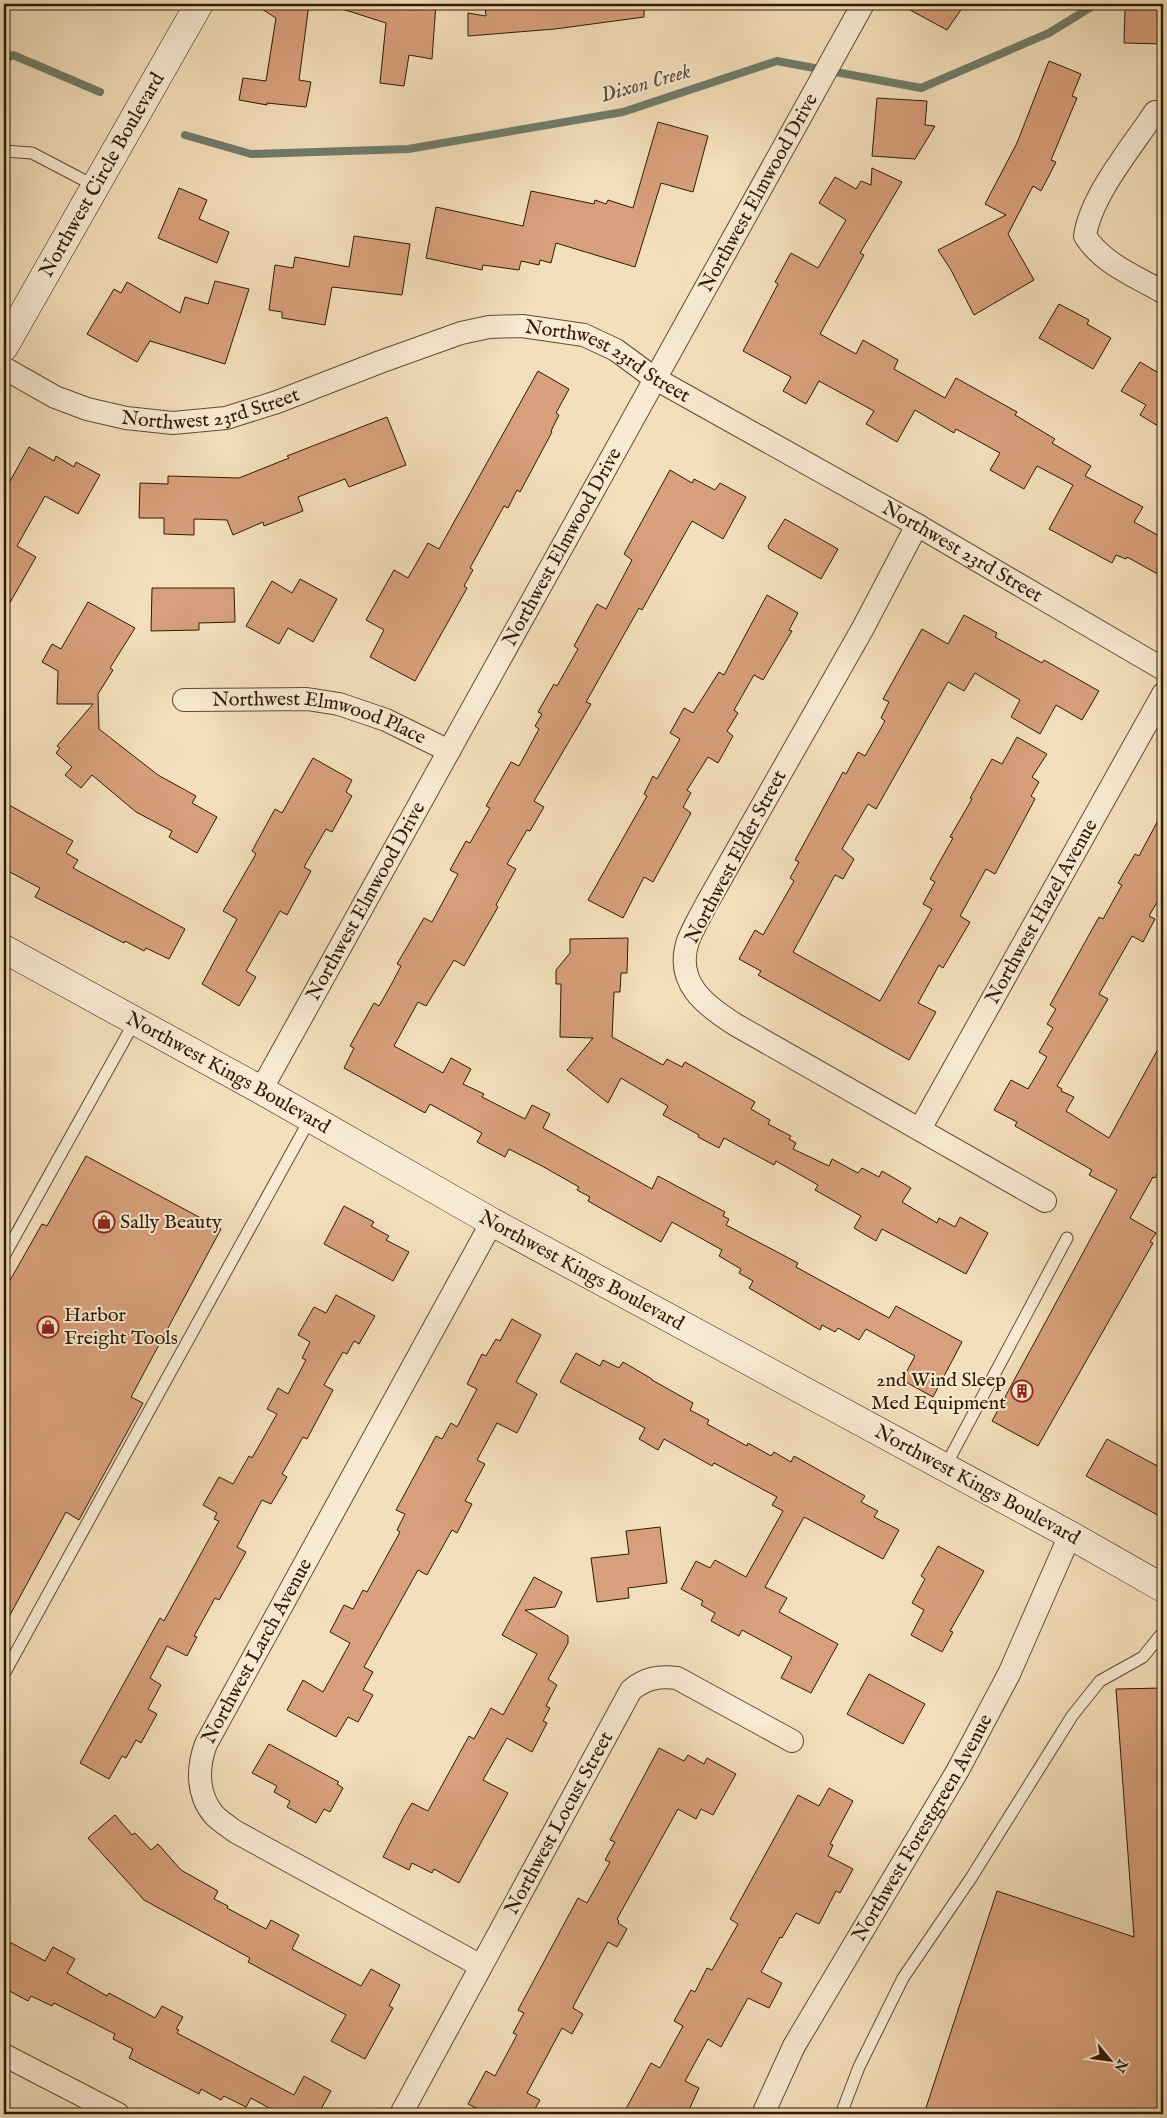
<svg xmlns="http://www.w3.org/2000/svg" width="1167" height="2118" viewBox="0 0 1167 2118" font-family="'IM FELL English',serif">
<style>
.lines{fill:none;stroke-linecap:round;stroke-linejoin:round}
.stream{stroke:#707c69;stroke-width:8}
.building{fill:#d79f7b;stroke:#2d1b03}
.lane-casing{stroke:#5f4c31;stroke-width:13}
.street-casing{stroke:#5f4c31;stroke-width:24}
.secondary-casing{stroke:#2d1b03;stroke-width:29}
.lane{stroke:#f8ead3;stroke-width:11}
.street{stroke:#f8ead3;stroke-width:22}
.secondary{stroke:#f8ead3;stroke-width:28}
.labels{text-anchor:middle;dominant-baseline:central;stroke-width:4;stroke-linejoin:round;paint-order:stroke}
.street-label{font-size:20px;fill:#2d1b03;stroke:#f8ead3}
.poi-label{font-size:20px;fill:#2d1b03;stroke:#f8ead3;text-anchor:start}
.water-label{font-size:21px;font-style:italic;fill:#54543e;stroke:#f8ead3}
</style>
<rect width="100%" height="100%" fill="#f4dfbc"/>
<filter id="stains"><feTurbulence type="fractalNoise" baseFrequency=".004" numOctaves="4"/><feColorMatrix values="0 0 0 0 .2 0 0 0 0 .09 0 0 0 0 .02 0 0 0 .5 -.17"/></filter>
<radialGradient id="worn" r=".72"><stop offset=".6" stop-color="#630" stop-opacity="0"/><stop offset="1" stop-color="#630" stop-opacity=".3"/></radialGradient>
<g class="lines">
<path class="stream" d="M4,60L13,55L100,92
M185,135L251,154L408,149L623,112L777,61L921,88L1049,33L1096,4"/>
</g>
<path class="building" d="M254,4H309L299,80L311,82L306,107L267,103V105L239,100L243,78L266,81L276,18Z
M339,4H436L432,59L409,55L404,86L380,83L386,23L339,8Z
M485,4H644V17L555,29L468,36V13L486,16Z
M899,4H965L947,30Z
M1125,9H1163V44L1124,43Z
M1049,61L1081,74L1072,96L1077,98L1051,160L1056,162L1041,191L1033,186L1008,234L1034,280L974,315L951,270L938,250L1006,215L985,204L1017,143Z
M877,98L927,101L925,125L935,126L915,159L872,156Z
M658,122L708,136L693,192L661,183L635,267L556,243L551,263L540,260L539,265L521,261L519,270L483,265L482,270L426,258L436,207L523,226L531,191L594,204L595,200L606,204L608,200L633,208Z
M872,168L902,182L860,253L864,255L820,334L856,354L863,340L898,360L894,369L945,398L956,378L1017,412L1015,415L1055,439L1052,443L1091,466L1085,476L1143,507L1134,522L1163,538V577L1127,557L1126,559L1116,555L1112,563L1049,529L1073,485L1037,466L1024,489L990,470L1000,453L956,429L954,433L915,410L897,442L866,424L874,411L819,381L806,404L783,391L791,377L743,351L778,284L775,282L791,253L818,268L846,220L819,203L835,177L856,189L861,181L871,185Z
M179,188L207,200L199,219L229,232L217,263L158,238Z
M354,236L410,244L402,295L332,287L325,325L282,318V312L269,310L275,265L293,268L295,257L349,267Z
M215,281L249,289L225,364L150,341L137,362L87,334L114,289L121,293L127,282L180,313L185,297L208,304Z
M1059,304L1089,320L1087,324L1111,338L1093,369L1039,338Z
M1140,362L1162,375L1163,373V429L1140,415L1146,405L1121,391Z
M538,371L569,389L556,413L559,415L551,431L552,432L520,492L517,490L508,508L504,506L482,546L470,568L473,570L464,586L467,588L415,681L370,657L384,630L366,620L394,570L408,578L428,543L439,549Z
M387,417L406,465L349,487L345,479L298,497L303,511L264,526L263,522L233,535L227,520L194,519V535L164,534V518H139L140,483L168,484V476L239,478L289,458L287,456Z
M29,447L54,461L56,456L74,467L76,462L100,475L78,514L45,496L17,546L36,557L4,613V492Z
M670,470L692,483L694,479L715,490L720,483L746,497L723,539L692,521L642,610L639,608L586,702L591,704L534,801L544,807L530,831L527,830L507,864L516,869L496,905L498,907L464,966L454,960L426,1006L418,1002L394,1046L443,1073L451,1058L471,1069L463,1084L484,1094L482,1097L525,1119L532,1105L550,1114L543,1128L652,1189L658,1176L725,1212L723,1216L729,1219L726,1225L798,1263L796,1267L889,1318L896,1306L962,1342L933,1397L902,1380L915,1356L866,1329L859,1340L838,1328L835,1332L822,1325L820,1330L749,1288L753,1281L739,1273L741,1269L719,1256L722,1250L672,1222L661,1242L588,1201L590,1197L577,1190L579,1187L542,1166L509,1149L505,1157L477,1142L482,1133L430,1104L425,1113L344,1068L354,1048L350,1046L374,1003L379,1006L391,985L401,966L397,964L424,918L432,922L458,874L450,870L466,841L470,843L490,808L486,806L511,762L519,766L539,729L535,726L542,714L538,712L554,684L557,686L578,649L574,646L597,604L606,609L632,560L624,554Z
M785,519L838,549L821,579L769,549L768,546Z
M300,579L337,599L313,642L288,628L279,644L246,626L272,581L292,593Z
M152,588H234L235,622L199,623V630L151,631Z
M767,595L798,613L789,630L792,631L763,680L754,675L734,710L738,713L727,731L733,736L718,763L708,757L687,790L691,793L683,807L691,813L653,882L644,877L623,918L588,900L647,796L644,794L653,776L657,779L680,739L670,733L684,708L693,713L719,672L724,675Z
M88,602L135,628L110,668L113,670L98,694L99,729L158,775L196,796L192,803L217,817L197,853L169,837L172,831L136,812L92,775L81,788L65,775L72,767L56,753L60,748L57,746L93,704H57L58,671L42,662L52,644L61,649Z
M964,615L997,633L995,637L1042,663L1044,660L1099,691L1082,720L1056,705L1040,734L1011,717L1020,700L975,673L964,691L948,682L876,809L868,804L842,849L854,859L843,879L835,875L793,952L880,1001L932,909L923,904L935,882L930,879L953,838L950,837L972,799L970,798L992,759L1002,764L1017,737L1047,754L1032,777L1039,782L1031,796L1035,799L995,874L986,869L960,916L970,922L943,968L939,965L918,1003L936,1012L909,1060L758,975L761,971L739,959L755,930L763,935L794,881L790,878L799,862L795,860L843,772L846,774L858,752L865,756L885,721L881,718L889,702L883,699L922,629L948,644Z
M313,758L352,780L346,792L352,796L332,832L326,829L304,867L311,871L287,915L280,911L246,971L256,977L239,1006L202,984L237,919L223,911L256,854L252,851L275,809L282,813Z
M4,802L73,841L66,853L78,860L73,868L185,929L169,959L146,948L144,951L125,941L124,943L35,897L40,888L4,869Z
M1163,811V892L1149,916L1155,919L1143,942L1132,936L1099,994L1108,999L1057,1086L1062,1089L1061,1091L1074,1097L1066,1111L1109,1138L1163,1040V1163L1155,1178L1153,1177L1130,1218L1156,1233L1150,1242L1153,1243L1038,1446L992,1421L1117,1190L1089,1175L1092,1170L1015,1126L1017,1122L994,1110L1011,1080L1028,1089L1047,1057L1039,1052L1053,1028L1047,1024L1056,1009L1050,1005L1099,917L1103,919L1122,885L1118,883L1135,854L1139,856Z
M628,938L627,973H621L620,992H614L612,1037L663,1065L667,1059L682,1067L685,1062L755,1102L751,1109L770,1120L768,1124L791,1136L789,1139L796,1143L793,1149L829,1166L832,1159L858,1173L862,1168L879,1177L882,1171L911,1188L902,1202L937,1223L939,1218L955,1227L960,1217L988,1233L966,1274L882,1229L876,1241L854,1228L861,1216L815,1190L818,1185L776,1161L774,1165L724,1138L719,1148L698,1137L699,1135L663,1115L668,1106L621,1078L608,1103L567,1070L593,1038L560,1037L561,984H556V970L570,953V939Z
M86,1156L221,1229L131,1397L143,1403L79,1520L66,1512L4,1626V1291L42,1224L47,1226Z
M344,1206L374,1222L371,1226L389,1236L386,1240L409,1252L393,1281L324,1244Z
M336,1295L375,1316L359,1344L354,1341L347,1354L343,1352L324,1385L333,1390L307,1439L303,1437L282,1474L287,1477L271,1504L262,1500L237,1547L246,1552L219,1600L215,1598L194,1636L197,1637L187,1656L167,1646L150,1678L161,1685L148,1709L157,1714L141,1743L136,1740L126,1758L122,1756L109,1779L80,1763L160,1618L164,1621L219,1521L214,1519L217,1513L203,1505L219,1477L233,1484L249,1456L252,1458L277,1414L267,1409L278,1388L288,1394L306,1360L302,1358L310,1342L298,1335L314,1307L326,1313Z
M512,1319L541,1335L516,1382L537,1394L517,1433L497,1423L477,1460L485,1464L465,1501L472,1504L457,1533L452,1530L427,1575L418,1570L364,1667L373,1672L363,1690L373,1695L358,1722L348,1717L336,1737L287,1710L303,1680L323,1692L350,1643L330,1632L344,1605L353,1609L363,1590L367,1592L400,1532L397,1530L405,1514L396,1510L436,1436L442,1439L451,1423L457,1427L477,1389L467,1384L482,1354L486,1356L496,1339L500,1341Z
M576,1353L600,1366L603,1360L619,1368L623,1362L652,1379V1380L693,1403L690,1410L709,1420L707,1424L747,1446L748,1443L771,1456L774,1452L791,1462L794,1456L865,1496L861,1502L878,1511L874,1517L899,1530L883,1559L804,1517L765,1587L787,1598L779,1612L838,1644L811,1693L781,1678L792,1657L742,1630L739,1636L711,1621L715,1613L701,1605L703,1601L681,1589L696,1561L710,1568L715,1560L746,1577L783,1511L772,1505L777,1497L714,1463L712,1466L664,1439L658,1450L639,1439L645,1428L560,1382Z
M1107,1439L1163,1469V1518L1086,1476Z
M660,1527L667,1583L628,1588L629,1598L597,1602L591,1558L629,1554L626,1531Z
M938,1546L984,1571L950,1631L953,1632L942,1652L911,1635L924,1610L912,1603L925,1579L921,1576Z
M534,1577L562,1592L555,1607L525,1610L568,1636V1643L548,1679L557,1685L546,1706L550,1708L543,1721L547,1723L532,1752L507,1738L483,1780L508,1793L459,1883L434,1869L432,1873L412,1863L409,1870L383,1857L404,1816L412,1803L428,1811L469,1736L474,1739L491,1708L503,1715L537,1654L502,1635Z
M869,1674L925,1704L903,1744L847,1714Z
M1163,1688V2114H924L997,1891L1134,1937L1116,1689Z
M269,1744L339,1782L337,1784L343,1788L330,1812L324,1809L316,1823L287,1807L290,1801L274,1792L277,1786L252,1773Z
M659,1748L684,1761L688,1755L704,1764L707,1758L736,1774L713,1815L701,1809L696,1819L678,1809L617,1919L619,1921L618,1923L627,1929L617,1947L608,1942L574,2005L573,2008L583,2014L572,2034L562,2028L527,2093L540,2100L532,2114H488L468,2104L486,2071L495,2076L517,2035L513,2033L524,2013L518,2010L578,1898L587,1903L610,1862L605,1860L615,1842L610,1840Z
M829,1788L853,1801L830,1844L833,1845L828,1856L853,1869L840,1893L836,1891L819,1924L796,1913L782,1938L780,1937L761,1972L782,1983L769,2008L748,1998L721,2047L708,2039L685,2081L699,2088L687,2114H623L651,2063L660,2068L683,2026L674,2021L691,1990L695,1992L707,1968L712,1970L738,1924L730,1919L798,1795L819,1806Z
M115,1815L132,1835L135,1833L151,1850L158,1844L181,1870L218,1891L214,1899L228,1906L227,1908L266,1929L271,1920L299,1935L292,1949L361,1986L371,1969L400,1985L389,2006L393,2008L365,2059L331,2041L346,2015L248,1962L250,1958L144,1900L88,1838Z
M4,1939L45,1961L53,1947L75,1959L67,1973L107,1996L109,1993L155,2018L162,2006L183,2017L176,2029L179,2030L177,2033L294,2095L304,2076L331,2091L321,2109L330,2114H280L251,2098L246,2107L224,2096L221,2100L201,2089L199,2094L129,2058L133,2049L113,2039L115,2034L54,2003L52,2006L31,1996L28,2001L4,1988Z"/>
<g class="lines">
<g class="lane-casing">
<path id="lane" d="M4,151L32,153L95,186
M4,1256L135,1021
M945,1467L1067,1238
M4,1674L310,1119
M841,2114L859,2067L903,1978L971,1878L1072,1716L1100,1681L1143,1657L1163,1632"/>
</g>
<g class="street-casing">
<g id="street">
<path d="M1155,112C1132,147 1091,195 1085,236C1103,264 1135,276 1163,292"/>
<path id="s1" d="M4,368L55,397L87,409L126,418L173,423L226,418L277,402L380,362L461,333L489,327L522,326L584,335L616,350L654,378L917,525L1163,669"/>
<path d="M917,525L863,628L707,903C701,915 693,928 688,941C674,983 706,1006 736,1025L1045,1201"/>
<path id="s2" d="M184,700L307,699L339,704L386,720L449,751"/>
<path id="s3" d="M261,1090L863,4"/>
<path id="s4" d="M920,1129L1163,694"/>
<path id="s5" d="M481,1966L236,1832C229,1827 220,1821 214,1815C197,1795 197,1768 206,1744L492,1222"/>
<path d="M4,2055L118,2114"/>
<path id="s6" d="M401,2114L631,1690C646,1678 658,1676 677,1678L792,1741"/>
<path id="s7" d="M763,2114L794,2046L958,1770L1009,1674L1070,1535"/>
</g>
</g>
<g class="secondary-casing">
<g id="secondary">
<path id="s8" d="M4,347L199,4"/>
<path id="s9" d="M4,949L261,1090L492,1222L1070,1535L1163,1588"/>
</g>
</g>
<use href="#lane" class="lane"/>
<use href="#street" class="street"/>
<use href="#secondary" class="secondary"/>
</g>
<defs>
<g id="shop-ring" transform="scale(1.125)"><circle r="9.5" fill="#f8ead3" stroke="#8f2418" stroke-width="1.5"/><path d="M-5-2.5h2.3a2.7 3.5 0 0 1 5.4 0H5L5.5 6h-11ZM-1.5-2.5h3a1.5 2.3 0 0 0-3 0Z" fill="#8f2418"/></g>
<g id="building-ring" transform="scale(1.125)"><circle r="9.5" fill="#f8ead3" stroke="#8f2418" stroke-width="1.5"/><path d="M-4-6H4V6H1V3H-1V6H-4ZM-2.5-4.3h1.7v1.8h-1.7ZM.8-4.3h1.7v1.8H.8ZM-2.5-1h1.7V.8h-1.7ZM.8-1h1.7V.8H.8Z" fill="#8f2418"/></g>
</defs>
<g fill-rule="evenodd">
<use href="#shop-ring" x="104" y="1222"/>
<use href="#shop-ring" x="48" y="1327"/>
<use href="#building-ring" x="1022" y="1391"/>
</g>
<g class="labels">
<g class="street-label">
<text stroke="none"><textPath href="#s8" startOffset="198">Northwest Circle Boulevard</textPath></text>
<text stroke="none"><textPath href="#s3" startOffset="1026">Northwest Elmwood Drive</textPath></text>
<text stroke="none"><textPath href="#s1" startOffset="639">Northwest 23rd Street</textPath></text>
<text stroke="none"><textPath href="#s1" startOffset="219">Northwest 23rd Street</textPath></text>
<text stroke="none"><textPath href="#s3" startOffset="621">Northwest Elmwood Drive</textPath></text>
<text stroke="none"><textPath href="#s1" startOffset="1044">Northwest 23rd Street</textPath></text>
<text stroke="none"><textPath href="#s2" startOffset="138">Northwest Elmwood Place</textPath></text>
<text transform="translate(736 857) rotate(-62)">Northwest Elder Street</text>
<text stroke="none"><textPath href="#s3" startOffset="216">Northwest Elmwood Drive</textPath></text>
<text stroke="none"><textPath href="#s4" startOffset="249">Northwest Hazel Avenue</textPath></text>
<text stroke="none"><textPath href="#s9" startOffset="256">Northwest Kings Boulevard</textPath></text>
<text stroke="none"><textPath href="#s9" startOffset="661">Northwest Kings Boulevard</textPath></text>
<text stroke="none"><textPath href="#s9" startOffset="1111">Northwest Kings Boulevard</textPath></text>
<text stroke="none"><textPath href="#s5" startOffset="488">Northwest Larch Avenue</textPath></text>
<text stroke="none"><textPath href="#s6" startOffset="331">Northwest Locust Street</textPath></text>
<text stroke="none"><textPath href="#s7" startOffset="328">Northwest Forestgreen Avenue</textPath></text>
</g>
<g class="poi-label">
<text x="120" y="1222">Sally Beauty</text>
<text x="64" y="1315">Harbor<tspan x="64" dy="23">Freight Tools</tspan></text>
<text x="1006" y="1380" text-anchor="end">2nd Wind Sleep<tspan x="1006" dy="23">Med Equipment</tspan></text>
</g>
<g class="water-label">
<text transform="translate(646 84) rotate(-16)">Dixon Creek</text>
</g>
</g>
<rect width="1167" height="2118" fill="none" stroke="#f4dfbc" stroke-width="20"/>
<rect x="5" y="5" width="1157" height="2108" fill="none" stroke="#2d1b03" stroke-width="2.5"/>
<rect x="10" y="10" width="1147" height="2098" fill="none" stroke="#2d1b03"/>
<g transform="translate(1110 2060) rotate(119)" stroke="#f8ead3" stroke-width="4" paint-order="stroke">
<path d="M0-4L9 19L0 12L-9 19Z" fill="#2d1b03"/>
<text y="-8" font-size="14" font-weight="bold" text-anchor="middle" fill="#2d1b03">N</text>
</g>
<rect width="100%" height="100%" filter="url(#stains)"/>
<rect width="100%" height="100%" fill="url(#worn)"/>
</svg>
